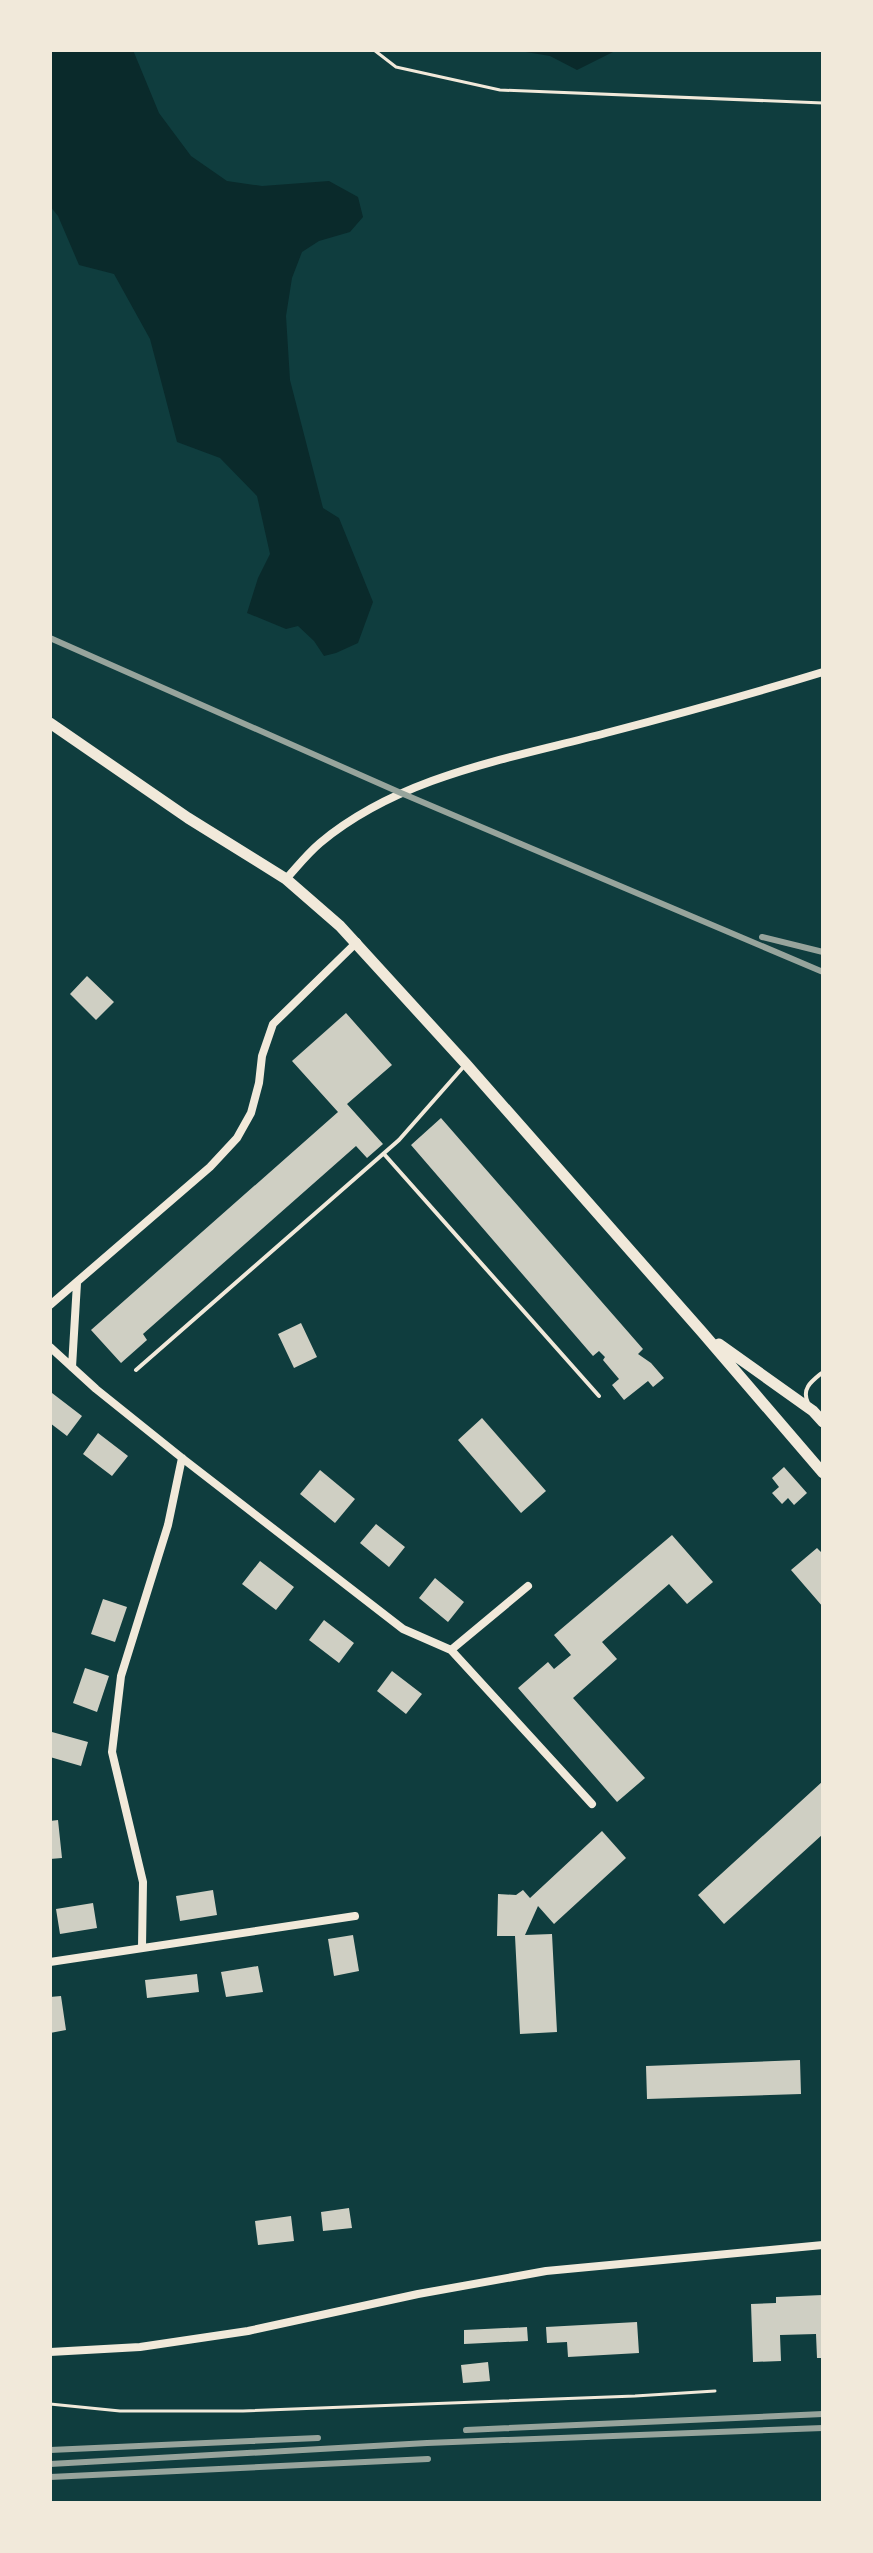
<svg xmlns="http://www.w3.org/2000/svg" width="873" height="2553" viewBox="0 0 873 2553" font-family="'Roboto Condensed',sans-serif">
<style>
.water{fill:#0a2a2b}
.building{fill:#cfcfc3}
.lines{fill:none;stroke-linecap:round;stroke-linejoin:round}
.path{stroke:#f1e9da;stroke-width:3}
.service{stroke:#f1e9da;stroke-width:4}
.minor{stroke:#f1e9da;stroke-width:8}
.tertiary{stroke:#f1e9da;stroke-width:11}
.rail{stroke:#97a49c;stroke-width:6}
</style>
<rect width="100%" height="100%" fill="#0f3d3e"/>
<path class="water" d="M50,50H133L159,113L191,156L227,181L262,186L329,181L358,197L363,217L350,232L319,241L302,252L292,278L286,316L290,380L323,508L339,518L373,602L358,643L336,653L324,656L314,641L298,626L286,629L247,613L258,578L270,554L257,496L220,458L177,442L150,339L114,274L79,265L58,216L50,206Z
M514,50H617L577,70L550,56Z"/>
<path class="building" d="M87,976L114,1002L96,1020L70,994Z
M346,1013L392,1065L347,1104L383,1144L367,1158L356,1146L143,1334L147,1340L121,1363L91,1330L338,1112L292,1061Z
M441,1118L643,1349L638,1354L651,1363L664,1378L653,1387L648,1381L624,1400L612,1385L619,1379L603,1360L605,1357L599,1351L593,1356L411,1145Z
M301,1323L317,1357L294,1368L278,1334Z
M52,1393L82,1416L67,1436L50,1423V1396Z
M482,1418L546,1491L521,1513L458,1440Z
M98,1433L128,1456L112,1476L83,1454Z
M784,1467L807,1493L794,1505L788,1498L782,1504L772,1493L779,1487L772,1478Z
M320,1470L355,1499L335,1523L300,1494Z
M376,1524L405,1547L389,1567L360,1543Z
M672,1535L713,1582L687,1604L669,1584L602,1642L617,1659L573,1698L645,1778L617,1802L518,1688L548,1662L554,1669L571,1655L554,1635Z
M817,1548L823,1554V1607L791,1570Z
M260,1561L294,1587L276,1610L242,1584Z
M435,1578L464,1602L448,1622L419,1598Z
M103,1599L127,1607L115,1642L91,1634Z
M324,1620L354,1643L339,1663L309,1640Z
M85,1668L109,1676L97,1712L73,1703Z
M392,1671L422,1694L406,1714L377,1691Z
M52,1732L88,1742L81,1766L50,1757Z
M823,1781V1834L724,1924L698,1895Z
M58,1820L62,1858L50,1859V1821Z
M602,1831L626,1858L554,1924L538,1906L525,1935L552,1934L557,2032L520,2034L515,1936H497L498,1894L516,1895L523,1890L530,1898Z
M213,1890L217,1915L180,1921L176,1896Z
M93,1903L97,1928L60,1934L56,1909Z
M353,1935L359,1971L334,1976L328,1939Z
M258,1966L263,1992L226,1997L221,1972Z
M197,1974L199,1992L147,1998L145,1980Z
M61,1996L66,2030L50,2033V1997Z
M800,2060L801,2094L647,2099L646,2066Z
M349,2208L352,2228L323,2231L321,2212Z
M291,2216L294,2241L258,2245L255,2221Z
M823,2295V2358H817L816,2334L780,2335L781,2361L753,2362L751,2304L776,2303V2297Z
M637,2322L639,2353L568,2357L567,2342L547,2343L546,2327Z
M527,2327L528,2341L464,2344V2330Z
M488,2362L490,2381L463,2383L461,2365Z"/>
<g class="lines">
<path class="path" d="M374,50L396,67L500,90L823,103
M50,2404L120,2411H243L635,2396L715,2391"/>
<path class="service" d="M384,1154L599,1396
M136,1370L399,1140L465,1065
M808,1403C801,1388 812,1381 823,1372"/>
<path class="minor" d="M286,879C297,867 307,854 320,843C400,776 508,759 606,733C679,714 751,694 823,672
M50,1305L210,1167L237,1138L251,1113L259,1083L262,1056L273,1024L357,942
M50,1347L96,1389L182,1458L403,1629L451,1650L592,1804
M72,1367L77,1283
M451,1650L528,1586
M142,1947L143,1882L112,1752L121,1676L168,1525L182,1458
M50,1962L355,1916
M50,2352L140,2347L248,2331L418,2294L546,2271L823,2245"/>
<path class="tertiary" d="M50,723L188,818L286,879L340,926L466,1064L702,1332L823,1473
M719,1344L813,1411L823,1422"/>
<path class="rail" d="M50,638L401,793L823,972
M762,937L823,952
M466,2430L823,2414
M50,2450L318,2438
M50,2464L427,2443L823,2428
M50,2477L428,2459"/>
</g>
<rect width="873" height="2553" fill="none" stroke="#f1e9da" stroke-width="104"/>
</svg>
